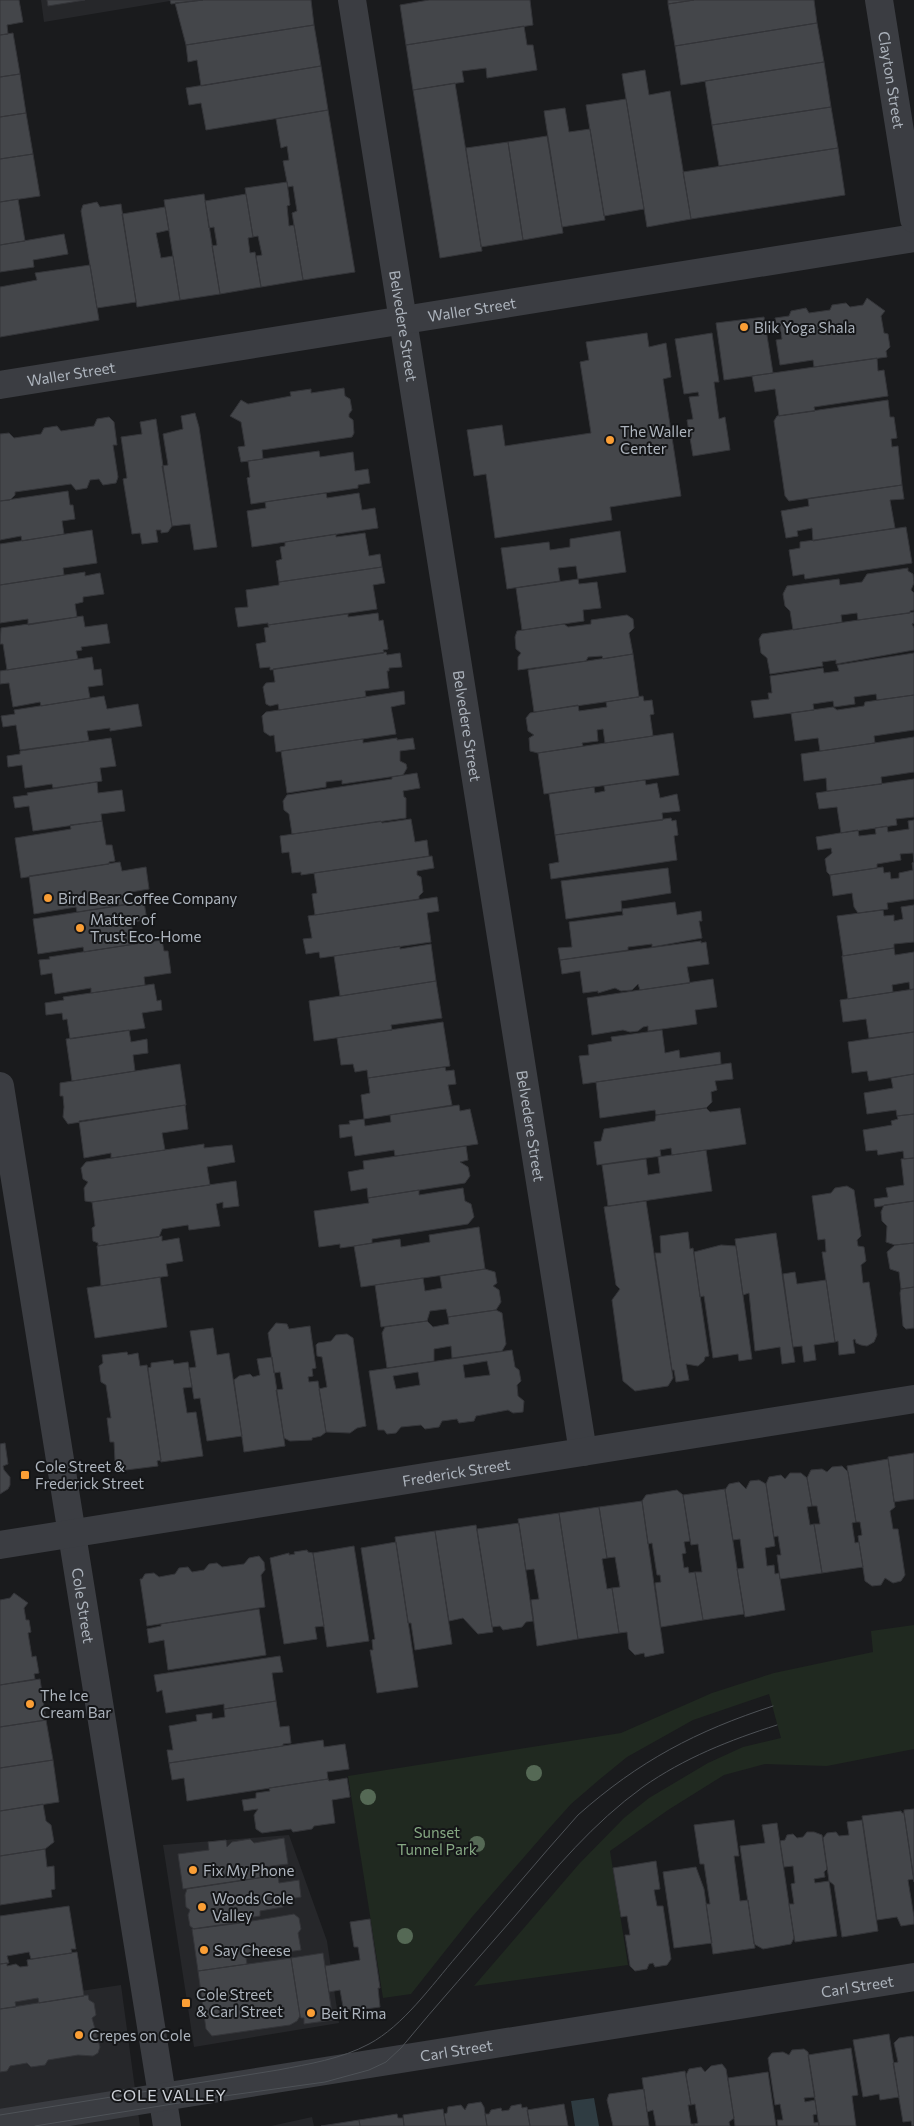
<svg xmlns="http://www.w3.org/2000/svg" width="914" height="2126" viewBox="0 0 914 2126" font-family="Commissioner,sans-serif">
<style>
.built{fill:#26272a}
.green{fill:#202920}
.water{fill:#2f3c42}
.building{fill:#44464a;stroke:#343539;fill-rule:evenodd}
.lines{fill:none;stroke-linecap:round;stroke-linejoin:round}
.minor{stroke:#3b3d42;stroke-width:28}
.tertiary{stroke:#3b3d42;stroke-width:28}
.tram{stroke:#4e5257;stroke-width:1}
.tree{fill:#556955}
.poi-dot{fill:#fa9e35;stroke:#151618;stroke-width:2}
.labels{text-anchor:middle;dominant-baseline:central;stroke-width:4;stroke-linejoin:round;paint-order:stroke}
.street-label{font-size:15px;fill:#adb4bd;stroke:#151618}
.poi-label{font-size:15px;fill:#adb4bd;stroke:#151618;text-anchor:start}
.park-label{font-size:15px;fill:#86a883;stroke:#151618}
.neighbourhood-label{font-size:16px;letter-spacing:1px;fill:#ced2d9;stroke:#151618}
</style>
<rect width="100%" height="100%" fill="#1a1b1d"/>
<path class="built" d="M41,0H176L44,22Z
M289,1835L327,1941L339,2023L194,2047L163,1845Z
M121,1985L140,2126H0V2003Z
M312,2117L314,2126H271Z"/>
<path class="green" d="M914,1625V1749L827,1766L765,1764L724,1775L668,1810L610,1851L628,1965L474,1986L579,1864L624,1818L649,1798L708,1763L743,1747L781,1738L769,1694L693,1720L627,1757L600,1779L571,1804L545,1833L472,1917L411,1994L383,1998L348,1776L621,1733L712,1693L774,1673L873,1652L871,1631Z"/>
<path class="water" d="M594,2098L599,2126H575L571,2101Z"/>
<path class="building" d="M0,0H19L23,22L7,25L8,34L0,35Z
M47,0H85L48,6Z
M170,0H203L171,4Z
M203,0H311L314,25L186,45L175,3Z
M429,0H530L533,25L406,45L400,5Z
M668,0H694L668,4Z
M694,0H814L817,23L675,46L668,4Z
M817,23L824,62L681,85L675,46Z
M314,25L321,66L201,86L197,60L188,62L186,45Z
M524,26L527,45H533L537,70L487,78L486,68L462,71L464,82L413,90L406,45Z
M13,33L20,74L0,77V35Z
M824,62L831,107L712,125L705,81Z
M321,66L328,110L206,130L201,103L189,105L186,88Z
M645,70L649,95L670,91L691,219L647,227L622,74Z
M20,74L26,113L0,117V77Z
M455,83L482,251L440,258L413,90Z
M626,99L644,209L604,216L586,105Z
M831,107L838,148L719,166L712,125Z
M565,108L569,132L590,129L605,220L562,227L544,111Z
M328,110L355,272L303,280L292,213L297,211L293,186L288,187L283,161L289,160L287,146L281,148L276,119Z
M26,113L33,154L0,159V117Z
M547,136L563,233L523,240L508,142Z
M508,142L523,240L481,247L466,148Z
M838,148L845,195L691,219L683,172Z
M33,154L40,196L0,202V159Z
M287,182L290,205L287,206L289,226L294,225L303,280L261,287L256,256L262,255L258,236L253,237L245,188Z
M204,194L220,294L180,300L164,200Z
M246,194L253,237L248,238L250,253L255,252L261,287L220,294L212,246L217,245L214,227L209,228L205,201Z
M18,199L25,241L0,245V202Z
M97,202L100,207L121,204L136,302L97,308L81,211L83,205Z
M165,207L169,230L156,233L161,258L173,256L180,300L137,307L122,214Z
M64,234L68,254L33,260L34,267L0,272V245Z
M90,265L99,320L0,337V287L37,280L35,273Z
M867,298L885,311L881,316L884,333L888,334L890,347L886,351L887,357L814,367L813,360L780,365L776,340L782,339L779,323H776L775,318L789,316L791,311L806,308L809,313L830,310L832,305L846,303L850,307L863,305Z
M764,317L773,373L724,380L716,323Z
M647,333L649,347L666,343L671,377L663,379L681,496L610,507L612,520L495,538L486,474L474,476L467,430L502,425L505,446L591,433L580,362L589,360L586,342Z
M712,333L719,382H714L719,419L725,417L730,450L693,456L687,420L693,419L689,397L699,396L698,392L684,394L675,339Z
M877,358L878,371L884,370L888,396L814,407L815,411L779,416L775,389L755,392L752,376Z
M344,388L345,396L350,399L352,410L349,414V417L353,420L354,433L352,437L262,450L263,459L241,462L238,447L245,446L241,422L230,416L241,400L248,404L291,396L290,392L311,389V393Z
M888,400L890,417H894L897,438L891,439L892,447L898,446L902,485L789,501L785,496L774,421L777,416Z
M195,413L199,427L217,547L194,550L190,524L172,526L162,466L168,465L163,434L183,429L181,416Z
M109,417L114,422L117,445H113L118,477L116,483L103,485L99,479L90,480L87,488L76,490L71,484L15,492V495L10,500L0,501V434L9,433L14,438L41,434L44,428L57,426L61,431L94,426L97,419Z
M156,419L172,526L168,532L161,533V530H156L158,542L142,544L140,533L132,534L123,479L127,478L121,437L142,434L140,422Z
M319,451L320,457L353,452L355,471L368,469L370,483L358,485V488L251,504L247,478L250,477L248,461Z
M902,485L904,499L890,500L895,528L813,541L812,528L797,531L798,536L786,538L781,511L809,506L808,499Z
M68,491L70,505H73L75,519L62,521L64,534L22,541L21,536L0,540V501Z
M326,493L327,498L359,493L362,510L375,508L378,528L252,547L247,511L266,508L265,502Z
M906,527L912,563L805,579L804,574L793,576L789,550L800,548V542Z
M92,530L97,563L63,568L64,575L0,585V544Z
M620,531L626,572L578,579L576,566L558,568L560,581L507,589L501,548L549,542L550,550L570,547V539Z
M365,533L369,556L380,554L382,567L279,582L276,561L282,559L280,547L285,546V542L336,534V537Z
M382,567L385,583L373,585L377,609L268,625V623L238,627L235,608L248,607L246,590L279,585V582Z
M908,568V571L913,574L914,583L911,590L914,593V610L910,611V613L858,620L857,613L841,615L842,622L793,630L790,611L785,606L783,594L787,586L839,579L840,585L862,582L867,574Z
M85,572V576L100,573L104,594L83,597V602L75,604L77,617L28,625V619L0,623V585Z
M578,579L579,584L597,582L601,608L583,610L584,621L522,630L516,588Z
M914,612V623L912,624L914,628V650L836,664V660L822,662L823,666L770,674L767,658L761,653L759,639L762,634Z
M378,613L379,621L383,620L388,649L383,650L384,653L270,670V667L260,668L256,644L266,642L264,628L269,627L268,625L348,614V617Z
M627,615L633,619L634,628L629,633L633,654L603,659L602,656L588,657L586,661L518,670V657L521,653L516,649L515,637L517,631L564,624L568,627L591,624V620Z
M83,616L85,627L107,624L110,643L81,647L82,650L76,651L78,659L7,670L3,644H0L1,628Z
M386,652L387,655L400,653L402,667L389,668V671H387L389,688L365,691L366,697L279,710L278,704L270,706L266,704L263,687L266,683L275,682L273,669Z
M914,653V695L877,700L876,694L854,697L855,704L834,707L833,701L813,704L814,710L754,718L751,701L769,699L768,693H772L770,676L823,668L824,673L839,671L837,665Z
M633,654L639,697L534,712L528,670Z
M92,657L94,670L101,669L103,685L88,687L90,698L41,706L40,702L13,707L9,683L0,684V671Z
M404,691L405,704L391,707L396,734L276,752L274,735L270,736L264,732L262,716L266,712Z
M914,695V730L874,736L875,743L820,751L818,738L795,741L791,713L833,707L837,710L864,706L865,702Z
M104,696L107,709L138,704L142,726L110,731V728L87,731L89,741L20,750L16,725L3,727L1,716L15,714L14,710Z
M643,696L644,701L652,700L654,714L650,715L653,736L605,743L603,729L597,730L598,741L582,743L583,746L538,753L530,751L529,738L534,735L528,731L526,718L530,713L578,705L579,711L607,707L606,702Z
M673,733L679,775L544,794L538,753Z
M914,737V772L881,777L882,784L827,791L826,778L804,781L801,754Z
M111,738L116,766L100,768L102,781L53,788L52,784L25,788L22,765L8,767L7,756L20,754V751Z
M397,738V740L413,738L415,749L400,751V761L406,764L407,768L403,775L342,784V780L326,782V787L287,793L281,751L363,739V743Z
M417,773L420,788L403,791L404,797L406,798V818L292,834L289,814L284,810L283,801L287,795L392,779V777Z
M914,779V817L896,819L897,825L841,833L837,807L819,809L816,793Z
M645,780L646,785L657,783L660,798L677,794L680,811L662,813L663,820L555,835L549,794L594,787L595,793L605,791L604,786Z
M97,782L98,793L122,790L125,811L101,814L102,821L33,831L29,806L15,808L13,797L28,795L27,793Z
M671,818L672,821L676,820L678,835L674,836L677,860L551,879L549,864L559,862L555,835Z
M411,819L415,842L427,840L429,856L301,875V872L292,873L289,852L282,853L280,836L381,821L382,823Z
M914,820V862L913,853L900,854L901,860L877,864V868L830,875L827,872L825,859L832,853L831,848L818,850L816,837L858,830L859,836L876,834L875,828L887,826L888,832L909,829L908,821Z
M102,821L106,845H112L115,861L109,862V864L21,878L15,838L71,829L70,825Z
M432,856L434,868L417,871V875L421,877L423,892L419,896V899L315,915L312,894L317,893L314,873Z
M120,862L122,871L146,867L149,889L125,893L127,904L77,912L76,907L34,914L29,876Z
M914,862V899L887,903L888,909L858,913L854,907L852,893L833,896L830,875L883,867L884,873L890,872L891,879L899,878V873L913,870L912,863Z
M668,868L671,893L621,901L622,911L566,919L561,881Z
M437,897L439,911L427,913L431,942L320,958L319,952L306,954L303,939L312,938L308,916Z
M144,902L147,920L131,922L135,944L84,952L83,947L38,954L33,919Z
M675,902L677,915L701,911L702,921H699L702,938L652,947V944L628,947V950L560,960L558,948L572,947L569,922L623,915L622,909Z
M914,905V942L894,944V948L843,956L837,916L883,910L884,916L894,915V921L903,919L901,907Z
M162,940L164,951H168L171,973L144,977L145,985L91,993V988L55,994L52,973L41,975L39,960L50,959L49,957Z
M701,941V943L706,942L709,964L687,967L690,983L640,990L638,984L632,990L621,991L615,988L598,993V991L583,993L580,971L562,974L560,960Z
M431,944L436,981L340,996L334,956L400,946V949Z
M894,948L895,955L914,952V989L910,990L909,982L892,985L893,992L848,999L842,956Z
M713,979L717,1007L695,1010L697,1024L648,1031V1026L643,1027L638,1031L630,1032L623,1030L592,1035L587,998Z
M436,981L442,1018L391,1025L392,1030L314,1041L309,1001Z
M154,984L157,1001L161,1000L162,1010L142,1013L145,1028L70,1039L67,1019L63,1020L62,1013L46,1015L45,1003L64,1000L63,997Z
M914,989V1032L869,1038L866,1019L843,1022L840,1000Z
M443,1022L450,1066L368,1078L367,1070L355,1072L353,1064L341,1065L337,1038Z
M129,1030L131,1042L147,1039L148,1053L133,1055L135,1071L72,1081L66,1039Z
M662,1030L665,1053L679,1050L680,1058L720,1052L721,1064L583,1084L579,1056L589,1055L588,1045L612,1041L611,1037Z
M914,1032V1074L869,1081L867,1071L852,1073L848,1042Z
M731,1063L733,1079L715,1081L717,1090L711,1092L712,1102L706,1108L656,1115L655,1110L600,1118L596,1082Z
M180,1064L186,1105L68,1124L63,1117L64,1107L63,1096H60V1083Z
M445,1067L446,1071L454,1070L456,1084L448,1085L452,1105L364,1119L361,1095L370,1093L368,1078Z
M914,1074V1114L897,1116L896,1110L867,1114L864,1093L893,1088L891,1078Z
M185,1105L188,1129L162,1133L165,1150L111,1158V1153L84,1158L79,1121Z
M459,1105L460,1111L470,1109L478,1144L395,1156L394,1150L355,1156L352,1136L340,1138L339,1125L350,1124L349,1121L364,1119L365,1126L391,1122L390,1115Z
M706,1108L710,1112L740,1108L746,1144L672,1155L671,1148L660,1150L661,1156L597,1165L594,1142L601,1141L604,1129L655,1121L656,1115Z
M914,1114V1158L904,1159L903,1151L878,1155L877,1150L866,1151L863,1130L892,1125L891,1121L898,1119L897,1116Z
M204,1144V1148L232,1145L235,1162L207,1167L210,1185L92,1202L85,1201L84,1188L88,1182L83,1179L81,1168L86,1162Z
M466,1146L468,1160L460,1162L468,1167L470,1176L465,1183L368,1198L367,1188L351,1191L348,1172L364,1169L363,1161Z
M706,1150L712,1191L608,1206L602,1165L646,1159L648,1175L660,1173L658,1157Z
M914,1158V1201L875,1207L874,1199L888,1197L886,1188L904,1185L901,1159Z
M236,1181L239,1206L223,1208V1202L216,1204L220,1226L189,1230L188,1225L162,1229L159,1237L98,1246V1243L93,1241L92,1228L95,1226L92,1202Z
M847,1186L854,1190L861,1236L857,1240L858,1246L864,1247L866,1261L861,1265L863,1283L869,1282L877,1335L874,1342L867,1346L861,1345L856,1343L855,1339L853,1340L855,1353L839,1355L838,1341L835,1342L822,1252H826L825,1239L818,1240L812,1196L831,1193L835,1188Z
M463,1188L465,1201L471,1204L474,1217L468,1224L372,1239V1243L354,1246L340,1248V1244L319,1247L314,1211L369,1203L368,1198L419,1190V1195Z
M646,1201L673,1378L668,1386L635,1391L623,1381L612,1300L620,1289L616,1285L604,1207Z
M914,1201V1243L895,1245L886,1242L887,1226L882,1221L881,1212L884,1205Z
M479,1227L485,1269L361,1287L354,1246L400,1239L401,1247L430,1242L429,1235Z
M688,1232L690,1249L693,1248L709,1356L705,1357L704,1361L698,1366L686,1364L689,1380L676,1382L674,1370H672L655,1253H661L660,1236Z
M776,1233L795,1362L782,1364L780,1347L755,1351L749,1293L743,1295L735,1239Z
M162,1236V1241L179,1238L183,1261L166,1264L168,1276L101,1286L97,1246Z
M914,1243V1287L901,1289L899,1272L890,1269L887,1252L895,1245Z
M721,1245L736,1246L752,1359L739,1361L738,1354L713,1358L704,1296L700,1297L694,1252Z
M485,1269L495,1272L497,1283L493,1286L499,1290L501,1302L496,1310L448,1317L446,1309L430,1311L427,1321L381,1327L375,1285L423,1278L425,1291L442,1288L440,1276Z
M795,1272L797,1284L826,1280L835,1342L814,1345L816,1360L804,1362L802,1346L793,1347L783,1274Z
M160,1277L167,1327L95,1338L87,1288Z
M914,1287V1328L906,1329L903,1326L900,1293L901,1289Z
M496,1310L502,1313L506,1344L502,1351L452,1358L451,1346L434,1349V1361L387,1368L382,1333L385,1327L427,1321L433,1327L449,1324L448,1317Z
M276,1323L287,1324L289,1329L310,1326L316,1368L312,1369L313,1376L308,1377L309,1382L318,1381L326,1432L321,1436L312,1438V1440L290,1441L284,1438L276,1390L283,1389L280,1372L274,1373L268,1333Z
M213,1328L217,1355L229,1353L242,1436L207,1441L200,1398L194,1399L189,1368L196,1367L190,1331Z
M347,1334L353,1338L366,1426L357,1428L350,1433L326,1432L319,1389L327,1387L322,1357L317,1356L316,1345L318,1343L331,1341L336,1335Z
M512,1350L515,1367L519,1370L521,1381L517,1385L518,1396L524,1401L523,1412L513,1413L508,1410L476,1416L474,1421L459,1423L457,1419L442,1421L439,1427L425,1429L421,1425L401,1427L396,1433L387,1434L384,1430H378L369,1371ZM487,1361L490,1375L465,1378L463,1365ZM418,1372L420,1385L396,1389L393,1376Z
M127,1352L128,1355L138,1353L140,1366L147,1365L161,1460L157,1461L158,1466L126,1470H122L115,1461L114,1442H110L107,1418H111L106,1385L101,1382L99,1366L103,1363L102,1355Z
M272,1357L285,1446L244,1452L234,1380L239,1376L250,1374L253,1377L260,1375L257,1359Z
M173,1360L174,1364L188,1362L192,1387L183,1388L187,1413L196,1412L203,1456L161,1462L148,1368L151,1367V1363Z
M5,1443L8,1464L3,1466L4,1470L10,1477V1485L8,1489L0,1494V1444Z
M914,1453V1499L894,1502L888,1457Z
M888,1459L895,1507L890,1511L893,1529H898L905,1575L901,1581L893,1583L885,1578L881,1585L872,1586L865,1581L858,1536L862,1535L860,1522H856L847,1466Z
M842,1466L848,1472L856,1522L852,1523L855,1543L859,1542L863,1567L822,1573L814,1524H820L817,1506H812L807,1478L811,1470L822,1469L827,1472L832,1467Z
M790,1473H801L807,1478L812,1506L807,1507L810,1525L814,1524L822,1573L780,1579L777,1555H781L778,1536L774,1537L766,1484L769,1477L781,1475L785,1479Z
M759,1480L766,1484L775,1546L765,1548L767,1566L774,1565L775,1574L779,1573L785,1610L745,1617L737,1569L744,1568L740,1539L733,1540L725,1490L729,1484L739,1482L746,1489L750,1481Z
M725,1489L744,1614L703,1620L695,1572H702L698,1544L691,1545L683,1495Z
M677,1490L683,1495L690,1541L684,1542L686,1553L682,1554L684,1568L688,1567L689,1573L695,1572L703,1620L661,1627L655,1583L661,1582L660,1575H657L652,1543L648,1544L642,1501L646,1495Z
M642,1501L664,1653L645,1657L644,1653L635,1655L629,1649L627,1632L619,1633L612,1588L620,1587L615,1557L607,1558L599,1507Z
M599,1507L607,1558L602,1559L607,1589L612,1588L619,1633L578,1639L559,1513Z
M559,1513L578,1639L537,1646L531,1600L539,1599L534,1569L526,1570L518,1519Z
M519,1523L533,1621L526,1622L522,1627L503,1630L500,1626L492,1627L477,1529Z
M476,1525L493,1632L478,1634L463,1618L449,1621L435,1531Z
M435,1531L452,1644L415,1650L411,1623H408L395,1537Z
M396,1542L418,1687L377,1693L370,1650H373L372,1640L375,1639L361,1548Z
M354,1546L369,1641L327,1647L313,1553Z
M307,1550L308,1552L313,1553L324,1626L315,1627L317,1639L284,1644L270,1558L289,1553V1555L295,1554L294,1552Z
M259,1556L264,1562L265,1570L261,1575L265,1607L147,1626L140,1579H142L145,1574L154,1573L159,1577L175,1574L179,1568L188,1567L192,1572L204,1570L209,1564L217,1563L222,1567L244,1564L249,1558Z
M14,1593L28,1603L24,1608L26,1620H29L31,1632L28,1633L32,1657L36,1656L39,1673L34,1674L35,1679L0,1685V1600L10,1598Z
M259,1609L266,1655L168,1670L164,1640L149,1643L147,1629L161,1626V1624Z
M280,1656L283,1672L272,1673L276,1701L224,1709V1704L166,1713L162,1690L157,1692L154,1675Z
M40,1679L46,1720L0,1727V1685Z
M276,1701L280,1727L289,1726L291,1743L283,1744V1746L169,1763L167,1750H173L169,1726L197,1721L196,1715L212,1713V1719L225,1717L224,1709Z
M46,1720L53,1760L0,1768V1727Z
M323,1740L324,1747L345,1744L349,1769L327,1772L328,1779L187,1801L184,1778L172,1780L169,1763Z
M53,1760L59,1802L0,1811V1768Z
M347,1778L350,1797L332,1800L335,1823L314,1826L312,1829L293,1832L291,1829L262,1833L256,1829L254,1815L258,1809L244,1811L242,1800L256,1798V1793L270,1791L269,1788L328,1779L329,1781Z
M43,1804L46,1821L51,1825L54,1842L45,1849L0,1856V1811Z
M914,1809V1882L904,1813V1810Z
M901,1811L902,1813H904L914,1879L908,1880L914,1917V1924L901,1926L897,1917L877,1920L862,1816Z
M734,1820L739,1856H734L740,1901L748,1900L755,1948L713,1954L706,1904H710L704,1864H700L694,1825Z
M862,1820L878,1931L842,1937L834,1885L829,1881L823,1838L827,1833L836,1832L839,1836L849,1835L847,1822Z
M777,1823L794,1938L791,1944L763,1949L754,1944L740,1846L765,1843L762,1825Z
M807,1832H814L822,1835L827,1869L824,1872L825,1877L814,1879L815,1883L829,1881L837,1936L795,1942L789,1904H794L791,1884L795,1883L793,1866L784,1867L780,1841L785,1840L787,1835L793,1834L797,1838L803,1837Z
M284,1838L288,1864L263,1867L264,1877L183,1889L178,1854L209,1850L208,1842L226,1840L227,1847L232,1842L250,1839L254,1843Z
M45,1849L47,1867L54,1866L55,1889L51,1890L52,1897L0,1905V1856Z
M656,1861L660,1889L654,1890L657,1906H663L671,1959L667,1965L655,1967L653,1963L649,1964L647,1969L635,1971L630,1966L625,1935H630L627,1916L621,1917L613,1868Z
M696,1867L704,1889L712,1943L674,1948L663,1872Z
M278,1875L279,1883L299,1880L301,1897L282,1900L283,1907L260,1911V1916L240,1919L241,1923L194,1929L190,1926L188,1915L190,1910L186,1907L185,1895L187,1889Z
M69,1906L76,1949H71L72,1953L31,1959L29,1952L7,1956L9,1963L0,1964V1916Z
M294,1914L299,1918L301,1929L298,1933L301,1950L246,1958L247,1964L198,1971L192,1929L247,1921L249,1924L252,1921Z
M370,1919L380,1988H378L380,2007L344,2012L340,1990L329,1992L325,1966L360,1960L358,1947H354L350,1922Z
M77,1952L84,1996L39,2003L38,1998L15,2002L16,2007L0,2009V1964L7,1963V1966L16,1964L20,1967L28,1966L27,1960Z
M323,1953L333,2020L304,2024V2018H301L300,2016L291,1958Z
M291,1958L300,2016L297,2021L290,2025L212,2036L206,2029L198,1971Z
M88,1995L89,2000L94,2003L96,2015L92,2018L100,2047L98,2053L93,2056L78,2055L48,2060L45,2065L31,2067L27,2063L10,2066L7,2071L0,2072V2009Z
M889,2034L899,2097L880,2100L879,2094L863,2097L853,2040Z
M912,2036L914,2037V2126H912L911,2121L903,2122L893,2063L898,2062L894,2043L899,2038Z
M851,2048L858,2095L852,2096L856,2126H819L808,2055Z
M804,2049L808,2052L815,2097L804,2098L805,2102L815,2100L817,2114L813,2115L814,2123L819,2122V2126H778L777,2120H783L780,2104L775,2105L768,2058L772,2053L783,2052L789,2055L792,2050Z
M722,2064L726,2069L734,2118L729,2122L730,2126H694V2124L698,2123L695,2104L691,2105L686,2075L689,2069L701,2067L705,2072L711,2066Z
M685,2071L691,2105H688L691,2124H694V2126H656L653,2110L647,2112L642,2078Z
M768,2072L776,2126H735L728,2078Z
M644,2089L649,2126H613L607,2100L609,2094Z
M481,2102L484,2107L487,2126H446L444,2114L447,2113L448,2107L461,2105L465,2110L468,2104Z
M521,2104L522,2108L527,2107L530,2126H487L485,2114H489L491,2110L501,2108L502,2111L509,2110L511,2106Z
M564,2104L568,2126H530L527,2110Z
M443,2109L446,2126H404L403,2115Z
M397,2114L398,2118H403L404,2126H360L359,2120Z
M359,2120L360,2126H321Z"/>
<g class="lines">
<g class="minor">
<path id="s1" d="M352,0L583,1452"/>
<path id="s2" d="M0,385L914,238"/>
<path id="s3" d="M0,1086L167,2126"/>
<path id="s4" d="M0,2123L914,1977"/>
</g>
<g class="tertiary">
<path id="s5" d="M879,0L914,219"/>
<path id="s6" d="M0,1545L914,1399"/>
</g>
<path class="tram" d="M0,2115L278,2070C309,2064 341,2059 369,2044C403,2026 432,1985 457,1956C497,1909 537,1861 578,1815C639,1761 696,1731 773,1706
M35,2126L210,2098L325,2082L369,2070L386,2062L401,2048C438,2003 477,1960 515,1916C555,1869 593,1823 643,1787C684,1758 730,1740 777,1725"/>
</g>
<g class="tree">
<circle cx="534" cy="1773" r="8"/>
<circle cx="368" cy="1797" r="8"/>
<circle cx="477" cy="1844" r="8"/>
<circle cx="405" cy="1936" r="8"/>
</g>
<g class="poi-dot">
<circle cx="744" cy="327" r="5"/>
<circle cx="610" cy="440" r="5"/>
<circle cx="48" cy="898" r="5"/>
<circle cx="80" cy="928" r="5"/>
<rect x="20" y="1470" width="10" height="10" rx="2.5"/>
<circle cx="30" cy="1704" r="5"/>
<circle cx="193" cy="1870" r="5"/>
<circle cx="202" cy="1907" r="5"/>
<circle cx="204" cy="1950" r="5"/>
<rect x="181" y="1998" width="10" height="10" rx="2.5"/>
<circle cx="311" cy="2013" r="5"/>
<circle cx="79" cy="2035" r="5"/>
</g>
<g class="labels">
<g class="street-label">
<text stroke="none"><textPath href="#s5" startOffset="81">Clayton Street</textPath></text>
<text stroke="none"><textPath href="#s2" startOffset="478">Waller Street</textPath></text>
<text stroke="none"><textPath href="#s1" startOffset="330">Belvedere Street</textPath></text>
<text stroke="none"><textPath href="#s2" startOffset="72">Waller Street</textPath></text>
<text stroke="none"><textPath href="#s1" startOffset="735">Belvedere Street</textPath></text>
<text stroke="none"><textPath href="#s1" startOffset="1140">Belvedere Street</textPath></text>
<text stroke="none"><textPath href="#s6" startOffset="462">Frederick Street</textPath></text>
<text stroke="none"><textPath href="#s3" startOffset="526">Cole Street</textPath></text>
<text stroke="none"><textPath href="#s4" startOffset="868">Carl Street</textPath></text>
<text stroke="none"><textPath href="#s4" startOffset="462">Carl Street</textPath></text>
</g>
<g class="poi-label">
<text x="754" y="327">Blik Yoga Shala</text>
<text x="620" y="431">The Waller<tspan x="620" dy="17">Center</tspan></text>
<text x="58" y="898">Bird Bear Coffee Company</text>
<text x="90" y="919">Matter of<tspan x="90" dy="17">Trust Eco-Home</tspan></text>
<text x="35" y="1466">Cole Street &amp;<tspan x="35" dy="17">Frederick Street</tspan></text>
<text x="40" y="1695">The Ice<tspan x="40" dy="17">Cream Bar</tspan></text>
<text x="203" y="1870">Fix My Phone</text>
<text x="212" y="1898">Woods Cole<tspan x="212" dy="17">Valley</tspan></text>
<text x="214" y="1950">Say Cheese</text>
<text x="196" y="1994">Cole Street<tspan x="196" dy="17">&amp; Carl Street</tspan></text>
<text x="321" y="2013">Beit Rima</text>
<text x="89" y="2035">Crepes on Cole</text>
</g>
<g class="park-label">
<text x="437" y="1832">Sunset<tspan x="437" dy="17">Tunnel Park</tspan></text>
</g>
<g class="neighbourhood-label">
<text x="169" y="2094">COLE VALLEY</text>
</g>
</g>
</svg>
